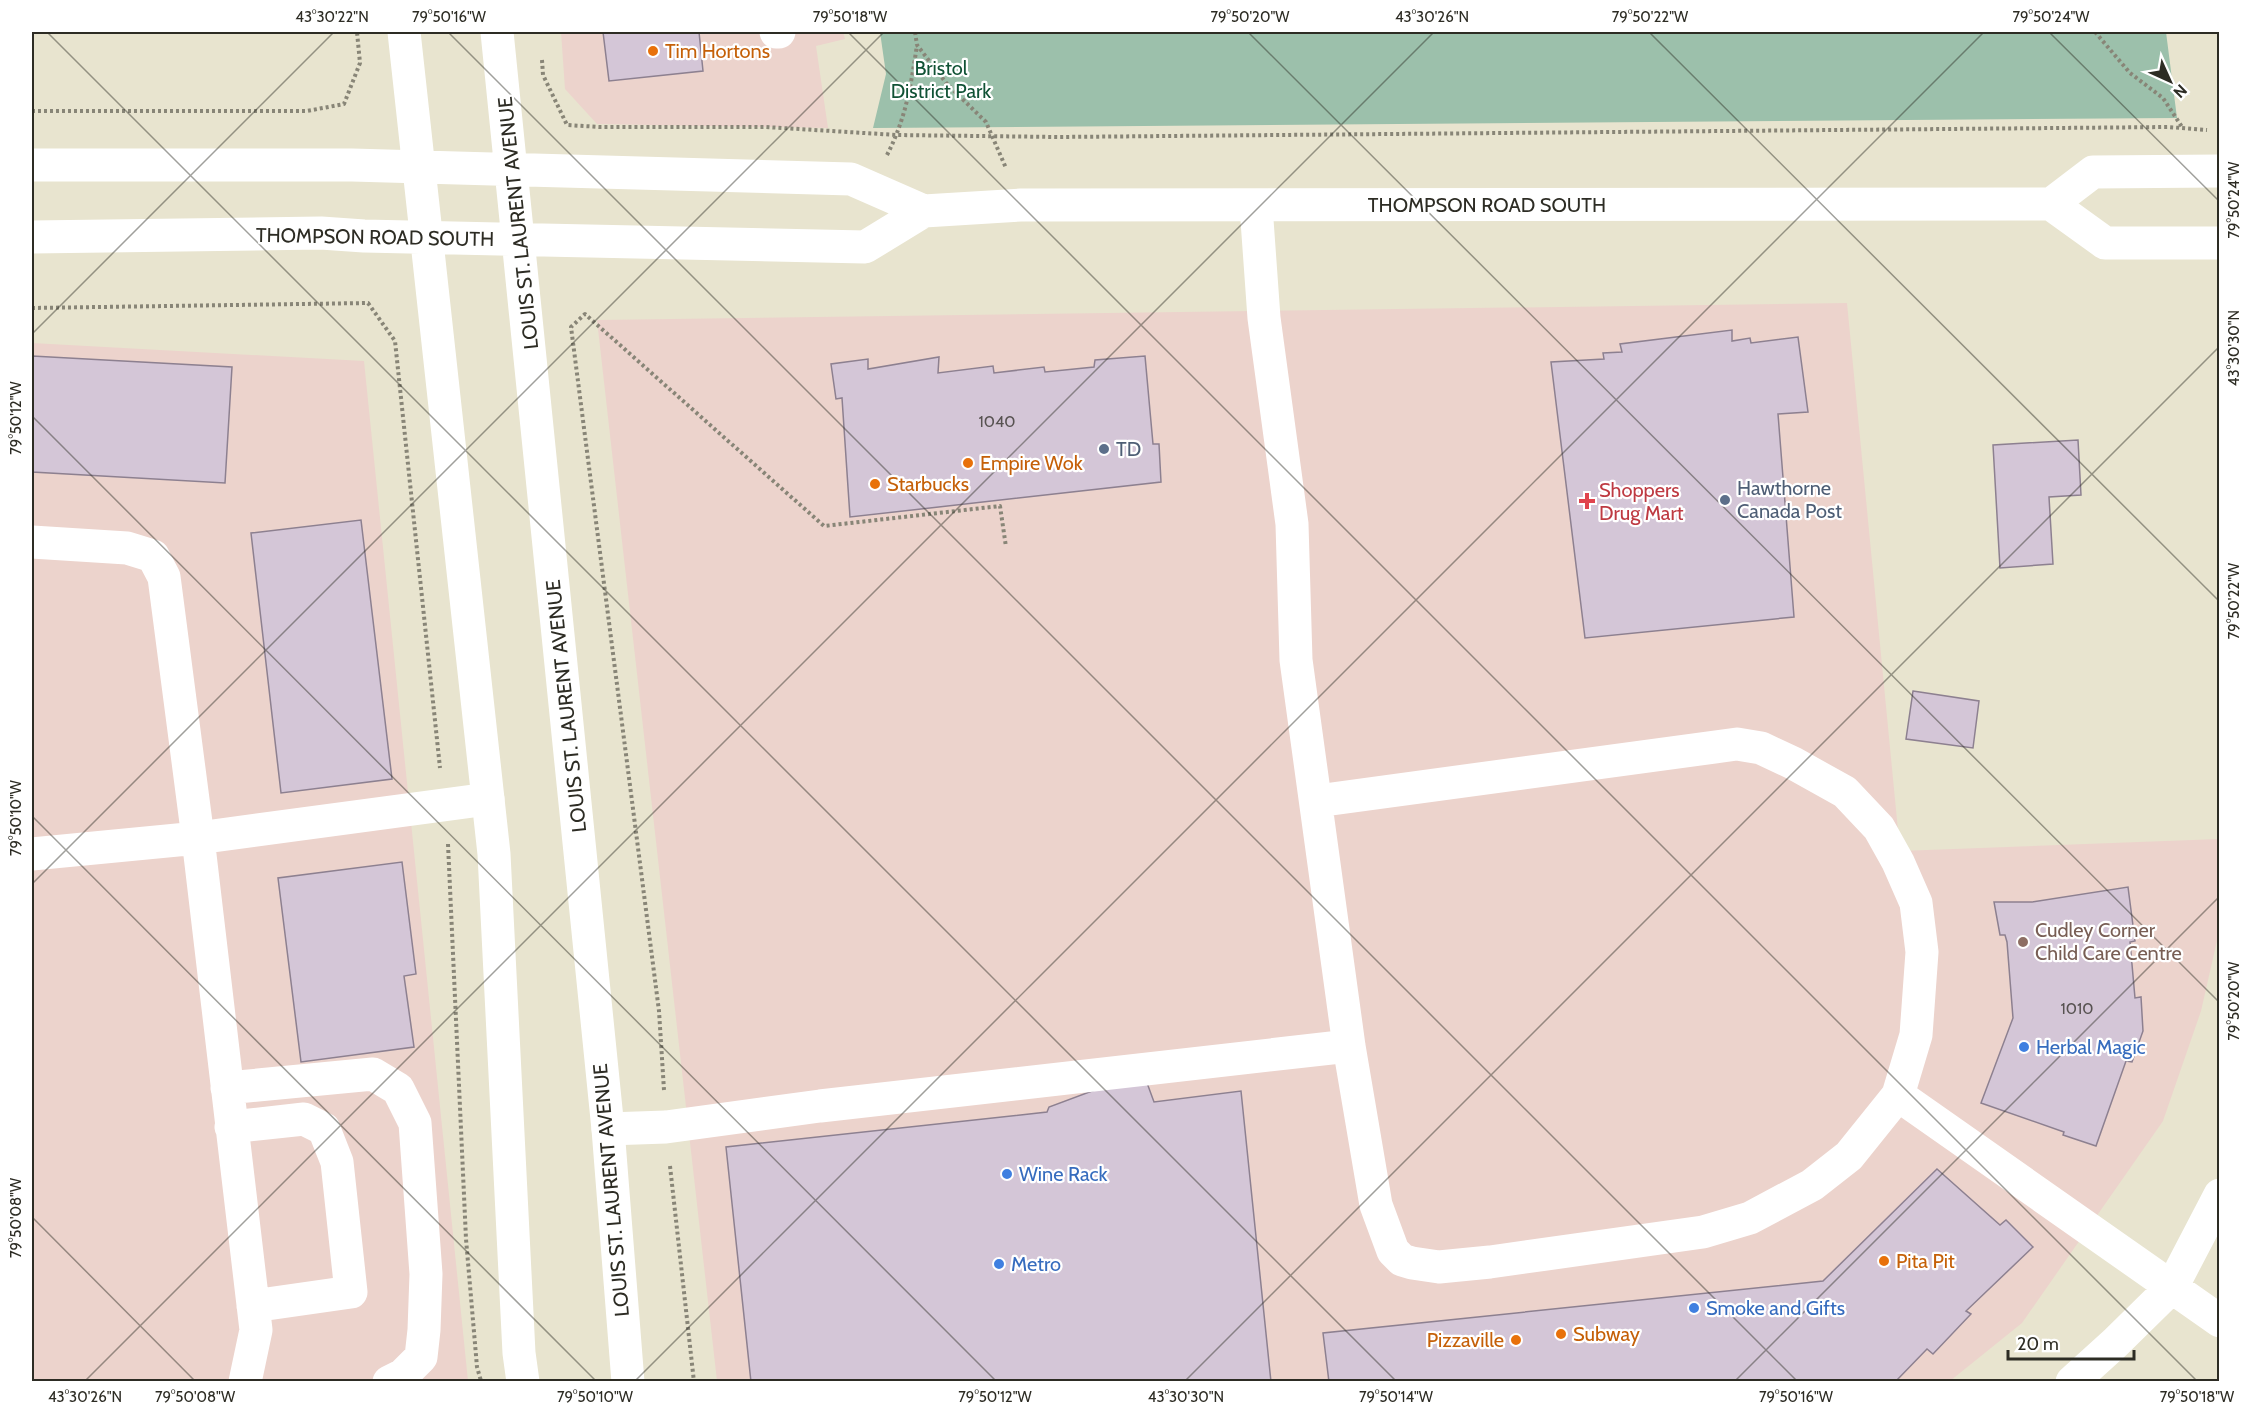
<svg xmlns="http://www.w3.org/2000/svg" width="2251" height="1413" viewBox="0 0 2251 1413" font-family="Cabin,sans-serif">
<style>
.commercial{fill:#ecd3cc}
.green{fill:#9cc0ab}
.building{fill:#d4c6d7;stroke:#8d8090;stroke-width:1.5}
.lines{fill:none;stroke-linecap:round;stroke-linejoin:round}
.path{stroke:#888577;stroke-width:4;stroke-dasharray:3 3;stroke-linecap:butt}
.minor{stroke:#fff;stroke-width:33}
.major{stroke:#fff;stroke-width:33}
.ticks{fill:none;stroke:#2d2c24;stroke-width:1.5;stroke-opacity:0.45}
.food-dot{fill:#e8710a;stroke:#fff;stroke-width:2}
.service-dot{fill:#5c6f8a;stroke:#fff;stroke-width:2}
.health-dot{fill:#e0444e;stroke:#fff;stroke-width:2}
.education-dot{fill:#8d6e63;stroke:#fff;stroke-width:2}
.shop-dot{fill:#3f7fe0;stroke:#fff;stroke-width:2}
.labels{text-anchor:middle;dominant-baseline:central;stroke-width:4.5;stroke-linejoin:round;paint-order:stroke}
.number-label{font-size:16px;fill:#575251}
.food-label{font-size:20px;fill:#c56008;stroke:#fff;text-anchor:start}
.park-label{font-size:20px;fill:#105235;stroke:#fff}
.street-label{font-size:20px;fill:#2d2c24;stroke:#fff}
.service-label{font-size:20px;fill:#4e5e75;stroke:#fff;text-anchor:start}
.health-label{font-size:20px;fill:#be3a42;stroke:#fff;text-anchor:start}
.education-label{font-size:20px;fill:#785e54;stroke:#fff;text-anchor:start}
.shop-label{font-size:20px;fill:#366cbe;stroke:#fff;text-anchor:start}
.neatline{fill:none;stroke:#2d2c24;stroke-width:2}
.ticks-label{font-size:15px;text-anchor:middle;fill:#2d2c24}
</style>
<rect width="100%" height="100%" fill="#e8e4cf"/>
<path class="commercial" d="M561,32H843L845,39L816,46L828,128L597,124L565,89Z
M1847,303L1900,851L2219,839V932L2201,1011L2163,1121L2022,1323L1950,1381H717L597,320Z
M32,343L364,361L468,1381H32Z"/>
<path class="green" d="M880,32H2166L2177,118L873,128L886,74Z"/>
<path class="building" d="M603,32H699L703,71L609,81Z
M1732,330V341L1750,338L1751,343L1798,337L1808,412L1778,414L1794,617L1585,638L1551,362L1604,359L1603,353L1622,352L1620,344Z
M32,356L232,367L225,483L32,472Z
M1145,356L1153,444H1159L1161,482L850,517L842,398L836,399L831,364L868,359V369L939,357L938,373L993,366L994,373L1044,367L1045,372L1094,367L1095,360Z
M2078,440L2081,495L2049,497L2053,564L2000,568L1993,445Z
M361,520L392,779L281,793L251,533Z
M1913,691L1979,701L1973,748L1906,739Z
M402,862L416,974L404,976L414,1047L301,1062L278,878Z
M2128,887L2135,941L2130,942L2135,998L2141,997L2143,1031L2132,1062L2126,1061L2096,1146L2063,1135L2064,1132L1981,1103L2013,1018L2007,942L2005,935H2000L1994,902H2032Z
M1143,1072L1154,1102L1241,1091L1271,1382H751L726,1147L1047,1112L1049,1107Z
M1937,1169L2000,1225L2006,1220L2033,1247L1966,1311L1971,1314L1933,1354L1927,1349L1895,1382H1329L1323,1333L1823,1281Z"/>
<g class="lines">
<path class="path" d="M915,32L917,45L947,84L986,122L1006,168
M2095,32L2130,73L2163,98L2182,127
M542,60L543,75L567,125L600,127H766L897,135L1058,137L2168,127L2207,130
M32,111H307L344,104L360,63L357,32
M887,155C906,118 911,85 917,45
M32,308L368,303L395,341L440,768
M448,844L466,1239L477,1367L481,1381
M664,1090L659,1011L571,327L585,314L824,526L1000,506L1006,547
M670,1166L694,1382"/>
<path class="minor" d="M776,32H779
M1256,206L1264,318L1292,524L1296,660L1349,1046L1376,1205L1393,1251L1402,1260L1412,1263L1439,1267L1490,1262L1703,1232L1750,1218L1812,1185L1849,1156L1898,1095L1916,1035L1922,952L1916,903L1898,862L1879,828L1845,792L1793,763L1761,748L1737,744L1317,801
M32,542L127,548L153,556L164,577L198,838L256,1330L245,1382
M32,854L198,838L488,799
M227,1088L373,1074L398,1089L415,1123L426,1274L424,1330L421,1357L403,1375L389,1382
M1898,1095L2220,1321
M231,1127L304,1119L324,1129L337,1162L351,1292L253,1306
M608,1129L666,1127L820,1106L1349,1046
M2072,1382L2115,1343L2172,1287L2220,1195"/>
<path class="major" d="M404,32L494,854L519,1353L523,1382
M497,32L608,1129L628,1382
M32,165H352L851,179L924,211
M2051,204L2093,172L2220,171
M32,237L321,233L364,236L865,247L924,211L1021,205L2051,204L2105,243H2220"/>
</g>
<path class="ticks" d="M47,32L1397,1382M448,32L1798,1382M848,32L2198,1382M1248,32L2220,1003M1649,32L2220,602M2049,32L2220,202M32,334L334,32M32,416L997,1382M32,816L597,1382M32,884L884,32M32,1217L196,1382M84,1382L1434,32M634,1382L1984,32M1184,1382L2220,346M1734,1382L2220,896"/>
<g class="food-dot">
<circle cx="653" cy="51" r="6"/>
<circle cx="968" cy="463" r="6"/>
<circle cx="875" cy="484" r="6"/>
<circle cx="1884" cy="1261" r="6"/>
<circle cx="1561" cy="1334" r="6"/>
<circle cx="1516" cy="1340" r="6"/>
</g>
<g class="service-dot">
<circle cx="1104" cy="449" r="6"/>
<circle cx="1725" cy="500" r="6"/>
</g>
<path class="health-dot" d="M1584 492h6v6h6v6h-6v6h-6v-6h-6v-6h6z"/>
<circle class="education-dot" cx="2023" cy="942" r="6"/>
<g class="shop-dot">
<circle cx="2024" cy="1047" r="6"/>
<circle cx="1007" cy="1174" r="6"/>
<circle cx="999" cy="1264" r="6"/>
<circle cx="1694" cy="1308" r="6"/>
</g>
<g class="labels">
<g class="number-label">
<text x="997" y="421">1040</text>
<text x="2077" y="1008">1010</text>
</g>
<g class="food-label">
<text x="665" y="51">Tim Hortons</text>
<text x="980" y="463">Empire Wok</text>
<text x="887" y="484">Starbucks</text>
<text x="1896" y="1261">Pita Pit</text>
<text x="1573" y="1334">Subway</text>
<text x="1504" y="1340" text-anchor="end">Pizzaville</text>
</g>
<g class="park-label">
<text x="941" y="68">Bristol<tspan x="941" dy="23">District Park</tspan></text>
</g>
<g class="street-label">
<text x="1487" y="205">THOMPSON ROAD SOUTH</text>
<text transform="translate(518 223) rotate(-96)">LOUIS ST. LAURENT AVENUE</text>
<text transform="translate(375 237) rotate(1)">THOMPSON ROAD SOUTH</text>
<text transform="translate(566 706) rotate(-96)">LOUIS ST. LAURENT AVENUE</text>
<text transform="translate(611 1190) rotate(-95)">LOUIS ST. LAURENT AVENUE</text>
</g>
<g class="service-label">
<text x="1116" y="449">TD</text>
<text x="1737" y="488">Hawthorne<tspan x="1737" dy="23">Canada Post</tspan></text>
</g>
<g class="health-label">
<text x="1599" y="490">Shoppers<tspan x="1599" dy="23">Drug Mart</tspan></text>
</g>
<g class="education-label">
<text x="2035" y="930">Cudley Corner<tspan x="2035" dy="23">Child Care Centre</tspan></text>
</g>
<g class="shop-label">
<text x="2036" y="1047">Herbal Magic</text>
<text x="1019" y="1174">Wine Rack</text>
<text x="1011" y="1264">Metro</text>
<text x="1706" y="1308">Smoke and Gifts</text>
</g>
</g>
<rect width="2251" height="1413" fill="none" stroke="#ffffff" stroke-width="66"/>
<g transform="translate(2170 81) rotate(135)" stroke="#ffffff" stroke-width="4.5" paint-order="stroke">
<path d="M0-4.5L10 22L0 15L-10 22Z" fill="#2d2c24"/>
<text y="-9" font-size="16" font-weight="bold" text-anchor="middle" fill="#2d2c24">N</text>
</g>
<path d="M2008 1350v9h126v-9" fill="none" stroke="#2d2c24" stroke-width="3"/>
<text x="2017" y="1350" font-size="18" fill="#2d2c24" stroke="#ffffff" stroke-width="4.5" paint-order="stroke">20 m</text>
<rect x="33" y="33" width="2185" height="1347" class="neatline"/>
<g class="ticks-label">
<text x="332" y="22">43°30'22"N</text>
<text x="449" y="22">79°50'16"W</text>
<text x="850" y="22">79°50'18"W</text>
<text x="1250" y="22">79°50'20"W</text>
<text x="1432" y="22">43°30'26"N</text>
<text x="1650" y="22">79°50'22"W</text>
<text x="2051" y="22">79°50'24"W</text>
<text transform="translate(2234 200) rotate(-90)" y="5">79°50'24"W</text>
<text transform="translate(2234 348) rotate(-90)" y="5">43°30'30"N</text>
<text transform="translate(16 418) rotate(-90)" y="5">79°50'12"W</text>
<text transform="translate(2234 601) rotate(-90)" y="5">79°50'22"W</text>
<text transform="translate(16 818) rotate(-90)" y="5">79°50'10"W</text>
<text transform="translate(2234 1001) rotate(-90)" y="5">79°50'20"W</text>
<text transform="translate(16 1218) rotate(-90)" y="5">79°50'08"W</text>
<text x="85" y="1402">43°30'26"N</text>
<text x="195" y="1402">79°50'08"W</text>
<text x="595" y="1402">79°50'10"W</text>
<text x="995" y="1402">79°50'12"W</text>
<text x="1186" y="1402">43°30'30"N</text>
<text x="1396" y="1402">79°50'14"W</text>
<text x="1796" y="1402">79°50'16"W</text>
<text x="2197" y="1402">79°50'18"W</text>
</g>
</svg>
